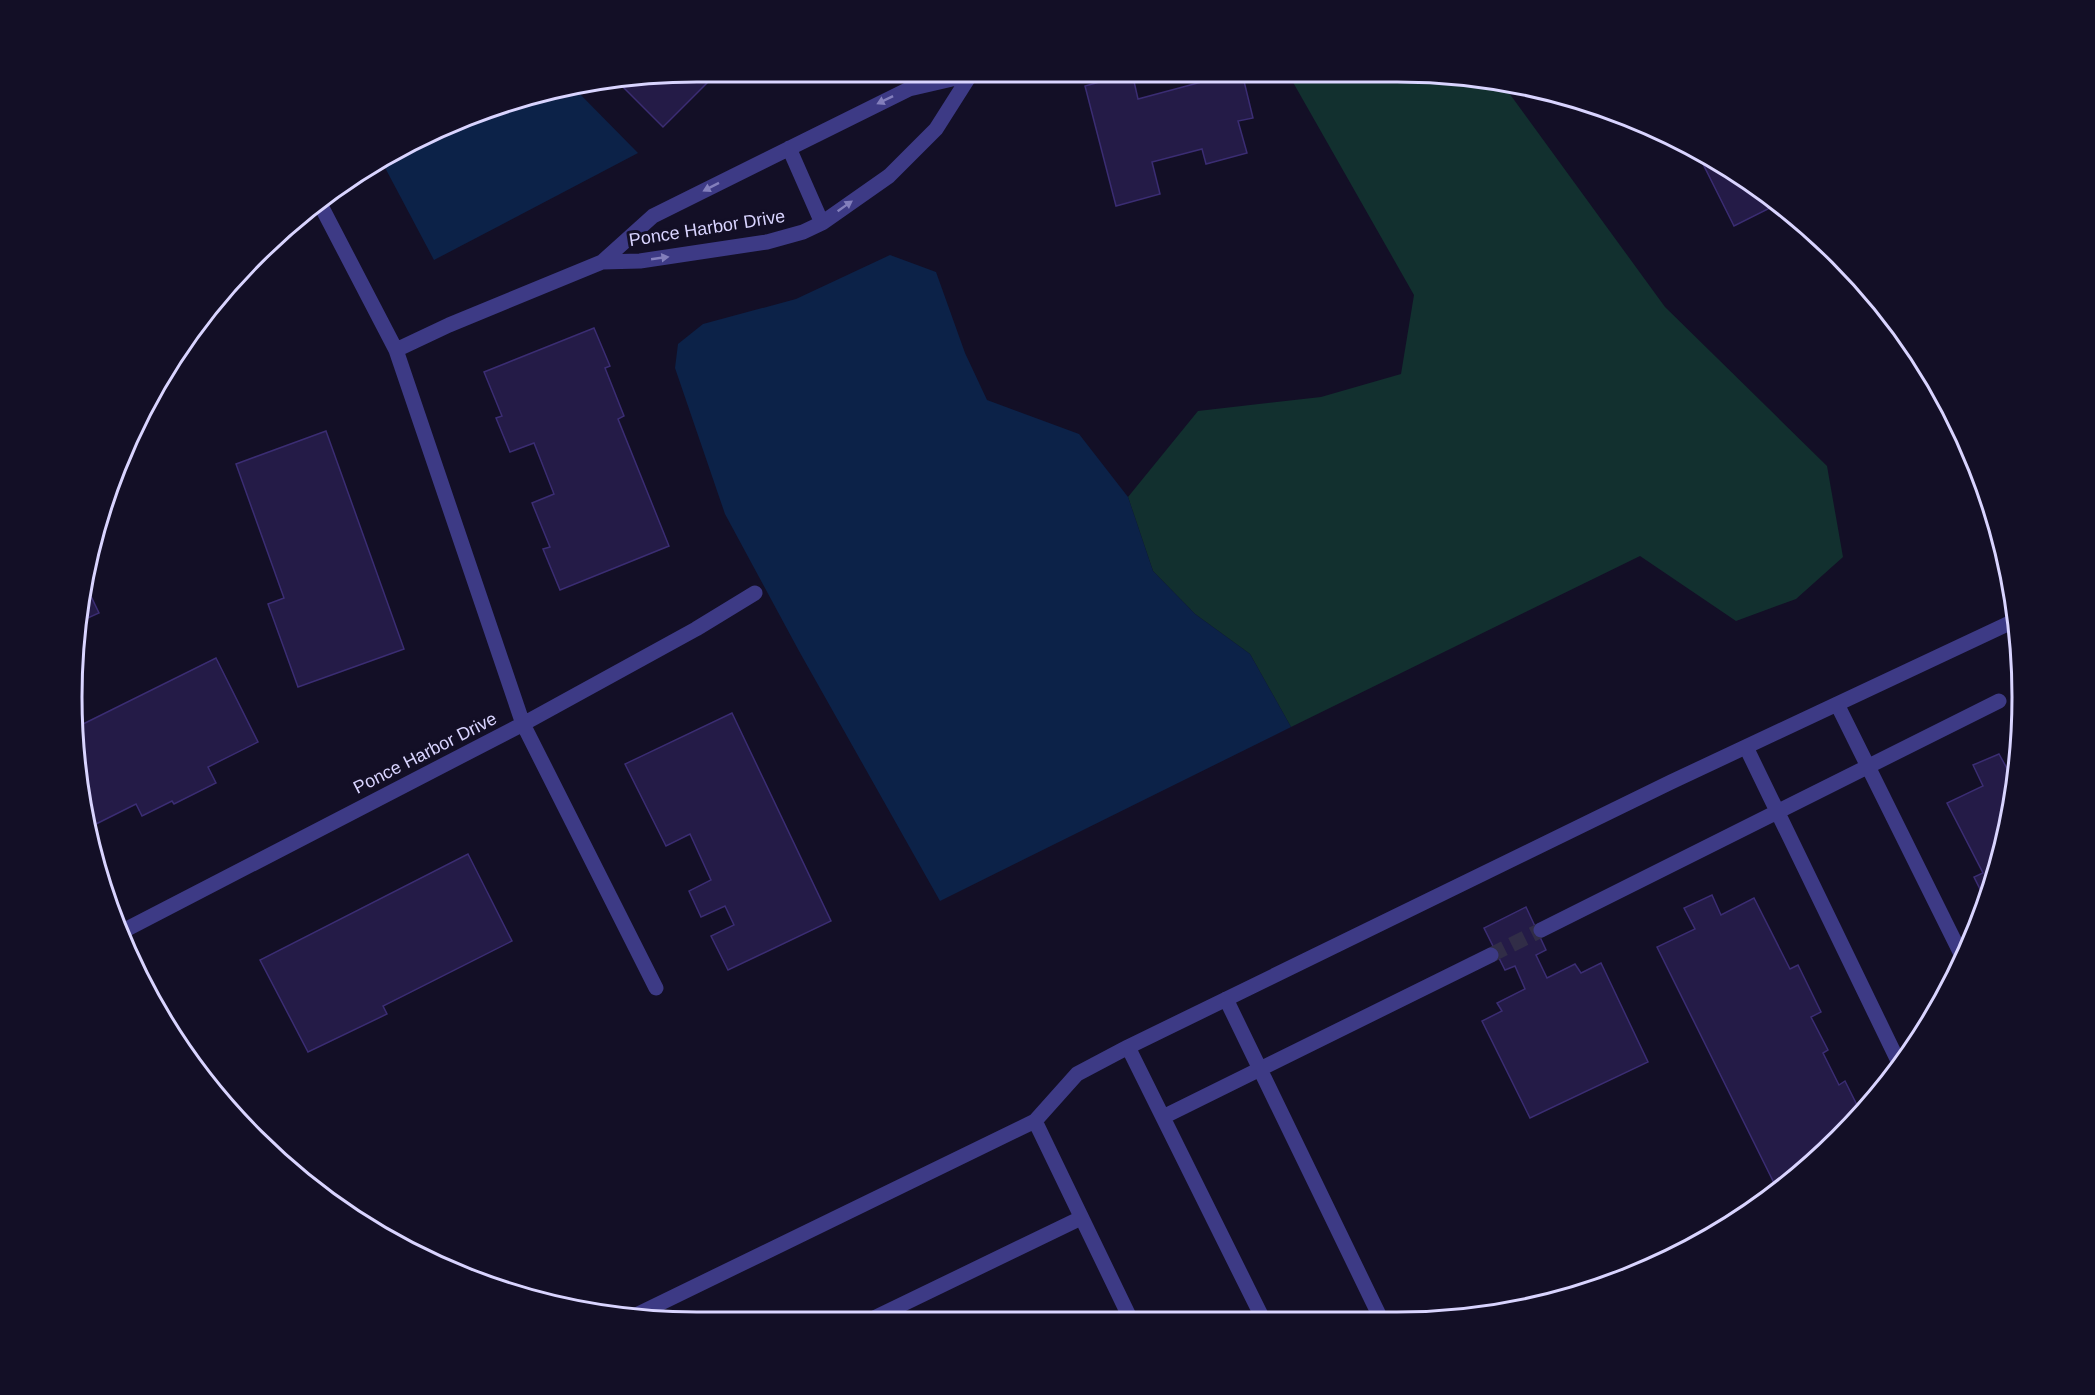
<svg xmlns="http://www.w3.org/2000/svg" width="2095" height="1395" viewBox="0 0 2095 1395" font-family="Arial,sans-serif">
<style>
.green{fill:#12302f}
.water{fill:#0c2248}
.building{fill:#241b47;stroke:#3b2d73;stroke-width:1.5}
.lines{fill:none;stroke-linecap:round;stroke-linejoin:round}
.minor-tunnel{stroke:#312d47;stroke-width:15;stroke-dasharray:15 8;stroke-linecap:butt}
.minor{stroke:#3d3a85;stroke-width:15}
.oneway{fill:#837fbc}
.labels{text-anchor:middle;dominant-baseline:central;stroke-width:6;stroke-linejoin:round;paint-order:stroke}
.street-label{font-size:18px;fill:#d9d4ff;stroke:#130f26}
.rim{fill:none;stroke:#d9d4ff;stroke-width:3}
</style>
<rect width="100%" height="100%" fill="#130f26"/>
<path class="green" d="M1290,77H1479L1501,82L1665,307L1827,466L1843,557L1796,599L1736,621L1640,556L1291,727L1250,654L1195,614L1153,571L1128,497L1198,411L1321,397L1401,374L1414,295Z"/>
<path class="water" d="M573,87L638,153L434,260L382,162L497,105Z
M890,255L936,272L965,353L987,400L1079,434L1128,497L1153,571L1195,614L1250,654L1291,727L940,901L799,651L725,514L675,368L678,344L703,324L796,299Z"/>
<path class="building" d="M713,77L663,127L614,78L616,77Z
M1118,77H1133L1138,99L1220,77H1243L1253,118L1238,121L1247,153L1206,164L1202,149L1152,162L1160,194L1116,206L1085,86Z
M1697,152L1776,205L1734,226Z
M594,328L610,366L605,368L624,416L618,419L669,546L560,590L543,549L550,547L532,503L554,494L534,443L510,452L496,418L502,416L484,372Z
M326,431L404,649L298,687L268,604L284,598L236,464Z
M85,584L99,613L79,622Z
M216,658L258,742L208,767L216,783L174,804L172,801L142,816L136,804L88,828L73,729Z
M732,713L831,921L728,970L711,936L734,925L725,906L701,917L689,891L711,880L690,834L666,846L625,764Z
M1999,754L2009,772L2018,768V779L1990,899L1986,901L1974,877L1983,873L1947,803L1983,786L1973,765Z
M468,854L512,941L383,1006L387,1014L308,1052L260,960Z
M1712,895L1721,915L1754,898L1790,969L1798,965L1821,1012L1811,1017L1828,1050L1823,1053L1839,1085L1845,1081L1862,1115L1779,1193L1657,947L1695,929L1684,908Z
M1526,907L1546,950L1536,955L1547,978L1575,964L1581,973L1601,963L1648,1062L1530,1118L1482,1021L1502,1011L1497,1003L1525,989L1515,966L1505,970L1484,928Z"/>
<g class="lines">
<path class="minor-tunnel" d="M1491,955L1541,930"/>
<path class="minor" d="M789,148L822,223
M319,202L396,350L523,724L656,988
M602,262L640,261L767,242L803,232L822,223L889,176L936,129L969,77
M396,350L449,325L602,262L653,216L909,89L961,77
M1837,704L1963,958
M1746,747L1900,1065
M1541,930L1999,701
M123,931L523,724L696,629L755,593
M1226,999L1382,1321
M1128,1047L1264,1321
M1163,1117L1491,955
M1035,1121L1131,1320
M630,1318L1035,1121L1077,1074L1128,1047L1671,782L2016,620
M872,1319L1081,1218"/>
</g>
<defs><path id="oneway-solid" d="M-6-.8H1V-3.2L6.5 0L1 3.2V.8H-6Z" transform="scale(1.5)"/></defs>
<g class="oneway">
<use href="#oneway-solid" transform="translate(885 100) rotate(154)"/>
<use href="#oneway-solid" transform="translate(711 187) rotate(153)"/>
<use href="#oneway-solid" transform="translate(845 206) rotate(-35)"/>
<use href="#oneway-solid" transform="translate(660 258) rotate(-8)"/>
</g>
<g class="labels">
<g class="street-label">
<text transform="translate(707 228) rotate(-9)">Ponce Harbor Drive</text>
<text transform="translate(425 753) rotate(-27)">Ponce Harbor Drive</text>
</g>
</g>
<path d="M0 0H2095V1395H0ZM697 82H1397A615 615 0 0 1 2012 697V697A615 615 0 0 1 1397 1312H697A615 615 0 0 1 82 697V697A615 615 0 0 1 697 82Z" fill="#130f26" fill-rule="evenodd"/>
<path class="rim" d="M697 82H1397A615 615 0 0 1 2012 697V697A615 615 0 0 1 1397 1312H697A615 615 0 0 1 82 697V697A615 615 0 0 1 697 82Z"/>
</svg>
